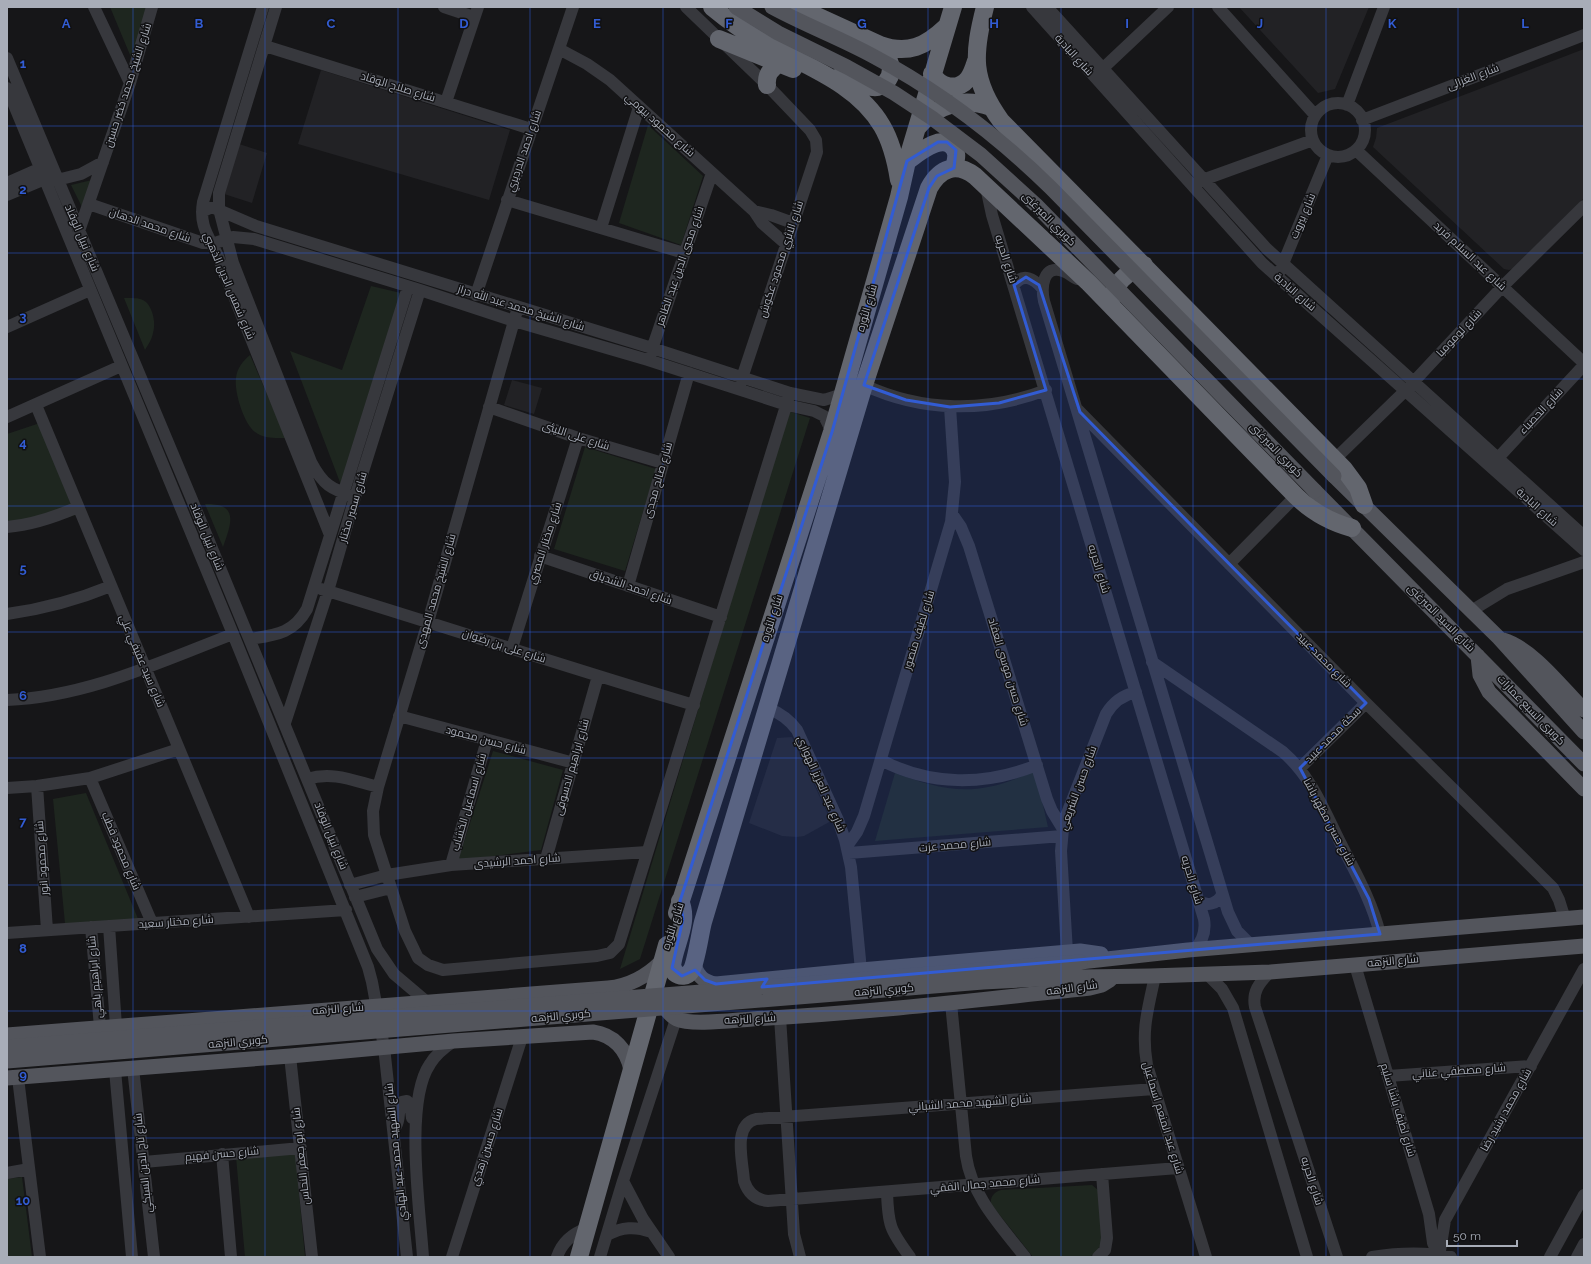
<svg xmlns="http://www.w3.org/2000/svg" width="1591" height="1264" viewBox="0 0 1591 1264" font-family="Raleway,Cairo,sans-serif">
<style>
.built{fill:#222225}
.green{fill:#1e261f}
.lines{fill:none;stroke-linecap:round;stroke-linejoin:round}
.minor{stroke:#37383d;stroke-width:12}
.major{stroke:#53555c;stroke-width:15}
.highway{stroke:#63666e;stroke-width:18}
.major-bridge{stroke:#53555c;stroke-width:15}
.marked{fill:#325cd3;fill-opacity:0.2;stroke:#325cd3;stroke-width:3;stroke-linejoin:round}
.grid{fill:none;stroke:#325cd3;stroke-width:1;stroke-opacity:0.55}
.labels{text-anchor:middle;dominant-baseline:central;stroke-width:3;stroke-linejoin:round;paint-order:stroke}
.street-label{font-size:11px;fill:#a8adb8;stroke:#111113}
.grid-label{font-size:13px;text-anchor:middle;font-weight:bold;fill:#325cd3;stroke:#111113;stroke-width:3;stroke-linejoin:round;paint-order:stroke}
</style>
<rect width="100%" height="100%" fill="#161618"/>
<path class="built" d="M1239,7H1369L1335,89L1318,93Z
M1584,49V198L1515,268L1509,270L1504,269L1373,147L1376,138L1377,128Z
M321,70L510,130L489,200L298,144Z
M236,143L267,153L252,203L221,193Z
M512,380L542,388L534,414L504,405Z
M792,737L831,821L804,836L797,837L782,836L749,823L777,738Z"/>
<path class="green" d="M110,7H148L133,62Z
M648,125L703,176L681,245L619,223Z
M92,180L82,207L71,185Z
M371,286L401,293L341,485L290,351L342,370Z
M124,298C131,298 141,297 146,302C153,309 156,323 153,333C152,339 148,345 145,350Z
M250,355L286,438C275,438 264,439 255,432C244,424 234,392 236,378C237,368 243,361 250,355Z
M788,411L810,418L640,959L620,969Z
M40,423L76,515L35,527L7,531V434Z
M585,447L656,469L625,571L554,549Z
M205,504C240,503 231,524 223,547Z
M493,751L563,770L541,850L458,861Z
M1035,771L1048,827L875,841L895,773C925,784 956,794 988,787C1005,784 1020,777 1035,771Z
M86,793L141,926L66,934L53,799Z
M295,1151L305,1257H245L236,1157Z
M22,1177L32,1257H7V1179Z
M1092,1185L1098,1190L1102,1240C1100,1248 1096,1252 1090,1257H1033L991,1204C990,1197 994,1192 1001,1190Z"/>
<g class="lines">
<path class="minor" d="M94,7L130,83
M263,7L203,202C199,225 208,235 217,254L330,535
M276,7L219,193V209L233,263L311,462C323,485 331,489 355,497
M444,7L474,17
M686,7L767,85L810,130L816,140L817,152L740,384
M1032,7L1262,263L1584,550
M1047,7L1267,249L1584,536
M1218,7L1315,115
M265,46L531,129
M559,49L587,64L610,80L754,211L762,223L786,244
M7,58L190,495L377,949L394,974L427,1002
M1098,73L1168,7
M7,88L233,634L368,967L372,982L384,1047L407,1257
M446,102L478,7
M1311 130a27 27 0 1 1 54 0a27 27 0 1 1-54 0Z
M1347,105L1384,7
M1362,120L1584,35
M1356,150L1584,363
M57,180L81,174L103,162
M1197,182L1313,140
M7,183L41,168
M986,187L992,215L1204,919C1206,931 1203,941 1194,950
M7,195L45,179
M507,200L684,253
M89,204L203,243H215L233,237L254,239L420,290L514,321L648,360L787,405L814,411L824,416L832,432
M754,211L771,215L793,223
M202,212L210,208H214L256,226L652,348L790,393L824,400L843,394
M601,228L639,107
M79,231L130,83L152,7
M1280,271L1328,155
M1077,279C1073,277 1068,273 1063,271C1043,264 1041,287 1044,301L1228,912L1237,931L1251,945
M1014,285C1023,272 1034,279 1042,288
M476,295L573,7
M518,307L428,622L378,787L373,811L374,835L405,931L418,958L428,965L443,970L597,956L610,953L619,944L790,393
M7,327L90,290
M650,355L712,173
M864,385C922,412 986,413 1046,390
M36,405L249,917
M489,407L578,438L663,463
M1078,410L1366,703L1553,888L1559,900L1565,919
M7,417L121,366
M1498,458L1584,365
M1335,459L1406,390L1502,287L1584,206
M952,514L961,527L969,546L1047,799L1052,811L1063,829
M7,527C32,525 55,517 78,507
M540,556L721,617
M1229,564L1296,496
M628,586L689,373
M321,589C446,627 569,668 694,705
M1471,611L1507,589L1584,562
M7,614C43,609 77,600 111,586
M250,639C275,635 293,634 307,609L408,287
M512,648L578,438
M1152,662L1283,752C1311,776 1324,810 1340,842C1355,872 1372,901 1380,934
M7,700C86,697 160,662 233,634
M768,708C780,713 789,719 797,730L838,820L845,840L851,867L861,970
M399,716L574,763
M285,723L328,591L355,497L420,290
M881,760C930,786 985,786 1037,765
M1300,768L1366,703
M90,778L152,923
M307,779C333,771 354,781 378,787
M37,786L47,930
M7,788L37,786L90,778L179,749
M847,846L857,832L864,816L951,522L955,482L950,407
M849,853L1062,836
M546,859L598,676
M451,865L487,740
M350,885L387,875L451,865L647,852
M355,897L391,888
M1198,900C1207,907 1217,904 1222,895
M109,926L116,1026
M91,927L100,1027
M7,933L346,910
M1067,952L1061,851L1063,829L1066,816L1106,714C1113,702 1123,695 1136,692
M1355,965L1429,1214L1433,1243L1438,1254
M1270,972C1259,983 1252,992 1255,1007L1337,1257
M1207,974L1222,989L1233,1008L1307,1257
M1155,976C1148,1009 1141,1030 1147,1065L1206,1257
M951,1003L966,1156C972,1197 1001,1226 1025,1257
M780,1017L794,1234L800,1257
M290,1056L312,1257
M133,1068L154,1257
M115,1070L132,1257
M1388,1076L1531,1066
M18,1078L40,1257
M1154,1089L756,1119C732,1125 743,1162 744,1181C748,1193 756,1200 768,1201L1178,1168
M396,1126C401,1118 397,1108 402,1102L407,1101L410,1104L412,1118
M222,1154L231,1257
M144,1162L301,1148
M7,1173L29,1169
M623,1181L643,1219L669,1257
M887,1192C888,1225 890,1230 910,1257
M607,1235C622,1227 635,1226 651,1232
M423,1257C420,1210 404,1102 430,1064C436,1054 445,1047 454,1041
M452,1257L522,1037
M557,1257C562,1242 573,1233 588,1228
M600,1257L623,1181L676,1019
M1098,1257L1105,1250L1107,1238L1102,1174
M1372,1257C1398,1253 1425,1252 1451,1257
M1439,1257L1445,1220L1584,969
M1550,1257L1584,1195
M1577,1257L1584,1244"/>
<path class="major" d="M1334,476L1499,638L1584,732
M1315,491L1584,764
M1503,640C1533,649 1562,688 1584,710
M1478,656L1480,675L1489,692L1584,789
M694,961C695,973 703,982 716,984L861,970L1080,951L1101,954
M1080,962L1188,950L1584,917
M1081,977L1150,976L1270,972L1584,946
M660,998C662,1005 670,1016 677,1019C691,1026 735,1020 752,1019C865,1013 977,1000 1090,988L1102,985L1110,980
M7,1035L608,988C629,986 646,977 661,962
M7,1078L290,1056L454,1041L593,1032C614,1035 627,1050 631,1070"/>
<path class="highway" d="M712,7C730,22 749,35 770,46C809,67 858,85 882,126C892,143 896,161 899,180
M797,7L880,45C908,55 926,46 946,27
M985,7C973,54 971,80 1001,121L1344,469L1358,488L1364,505
M719,39L793,69
M932,74C940,87 957,92 968,79C972,74 974,67 976,61
M839,77C850,79 861,87 872,87C877,88 882,86 886,82C897,70 887,56 880,45
M767,85C766,75 770,69 779,64
M917,128C936,104 963,97 991,107
M907,161C918,154 938,135 951,145C959,151 956,160 954,168
M1110,303C1116,282 1124,274 1144,265
M680,901C690,922 674,945 672,966L675,973C680,977 687,977 691,971C696,964 700,933 703,922L864,385L929,188C940,168 956,162 975,176L1089,283L1296,496C1312,512 1330,522 1352,528
M677,913L832,432L899,197L907,161L953,7
M579,1257L667,945"/>
<path class="major-bridge" d="M736,7L778,33L847,67L894,93L932,118L981,155L1036,205L1315,491
M772,7C805,25 840,38 873,56C939,91 998,136 1051,188L1334,476
M7,1047L1080,962
M7,1061L983,982L1081,977"/>
</g>
<path class="marked" d="M938,142H947L956,150L954,168L937,176L929,188L864,385L906,400L950,407L999,403L1046,390L1014,285L1026,277L1039,285L1080,412L1366,703L1300,768L1369,899L1380,934L762,987L767,979L716,984L705,980L695,970L682,976L672,968L683,919L680,901L832,432L907,161Z"/>
<path class="grid" d="M133,7V1257M265,7V1257M398,7V1257M530,7V1257M663,7V1257M796,7V1257M928,7V1257M1061,7V1257M1193,7V1257M1326,7V1257M1458,7V1257M7,126H1584M7,253H1584M7,379H1584M7,506H1584M7,632H1584M7,758H1584M7,885H1584M7,1011H1584M7,1138H1584"/>
<g class="labels">
<g class="street-label">
<text transform="translate(1074 55) rotate(48)">شارع البادية</text>
<text transform="translate(1473 77) rotate(-21)">شارع الغزالى</text>
<text transform="translate(128 85) rotate(-72)">شارع الشيخ محمد خضر حسين</text>
<text transform="translate(398 87) rotate(17)">شارع صلاح الوقاد</text>
<text transform="translate(660 125) rotate(42)">شارع محمود بيومي</text>
<text transform="translate(524 151) rotate(-71)">شارع احمد الدرديري</text>
<text transform="translate(1303 216) rotate(-67)">شارع بيروت</text>
<text transform="translate(1049 219) rotate(45)">كوبري الميرغنى</text>
<text transform="translate(150 225) rotate(19)">شارع محمد الدهان</text>
<text transform="translate(82 238) rotate(67)">شارع نبيل الوقاد</text>
<text transform="translate(1470 256) rotate(43)">شارع عبد السلام فريد</text>
<text transform="translate(781 259) rotate(-72)">شارع الاثري محمود عكوش</text>
<text transform="translate(1006 259) rotate(72)">شارع الحريه</text>
<text transform="translate(680 266) rotate(-71)">شارع محيي الدين عبد الظاهر</text>
<text transform="translate(229 286) rotate(67)">شارع شمس الدين الذهبي</text>
<text transform="translate(1295 292) rotate(41)">شارع البادية</text>
<text transform="translate(521 308) rotate(17)">شارع الشيخ محمد عبد الله دراز</text>
<text transform="translate(867 308) rotate(-74)">شارع الثوره</text>
<text transform="translate(1459 333) rotate(-47)">شارع لومومبا</text>
<text transform="translate(1541 411) rotate(-47)">شارع الحصباء</text>
<text transform="translate(576 436) rotate(18)">شارع على الليثى</text>
<text transform="translate(1276 450) rotate(46)">كوبري الميرغنى</text>
<text transform="translate(658 480) rotate(-74)">شارع صالح مجدى</text>
<text transform="translate(353 507) rotate(-73)">شارع سمير مختار</text>
<text transform="translate(1537 507) rotate(42)">شارع البادية</text>
<text transform="translate(207 537) rotate(68)">شارع نبيل الوقاد</text>
<text transform="translate(545 543) rotate(-72)">شارع مختار المصري</text>
<text transform="translate(1099 569) rotate(73)">شارع الحريه</text>
<text transform="translate(631 587) rotate(19)">شارع احمد الشدياق</text>
<text transform="translate(436 591) rotate(-74)">شارع الشيخ محمد المهدى</text>
<text transform="translate(772 618) rotate(-72)">شارع الثوره</text>
<text transform="translate(1441 618) rotate(45)">شارع السيد الميرغنى</text>
<text transform="translate(919 630) rotate(-73)">شارع لطيف منصور</text>
<text transform="translate(504 646) rotate(18)">شارع على بن رضوان</text>
<text transform="translate(1324 660) rotate(45)">شارع محمد عبيد</text>
<text transform="translate(142 661) rotate(67)">شارع سيد عفيفي علي</text>
<text transform="translate(1008 672) rotate(73)">شارع حسن موسى العقاد</text>
<text transform="translate(1531 710) rotate(46)">كوبرى السبع عمارات</text>
<text transform="translate(1333 735) rotate(-45)">سكة محمد عبيد</text>
<text transform="translate(486 740) rotate(15)">شارع حسن محمود</text>
<text transform="translate(572 767) rotate(-74)">شارع ابراهيم الدسوقى</text>
<text transform="translate(821 784) rotate(66)">شارع عبد العزيز الهواري</text>
<text transform="translate(1078 788) rotate(-70)">شارع حسن الشريعي</text>
<text transform="translate(469 802) rotate(-74)">شارع اسماعيل الخشاب</text>
<text transform="translate(1329 822) rotate(62)">شارع حسن مظهر باشا</text>
<text transform="translate(331 836) rotate(68)">شارع نبيل الوقاد</text>
<text transform="translate(955 845) rotate(-5)">شارع محمد عزت</text>
<text transform="translate(121 851) rotate(67)">شارع محمود قطب</text>
<text transform="translate(42 858) rotate(-94)">شارع محمود انور</text>
<text transform="translate(517 861) rotate(-4)">شارع احمد الرشيدى</text>
<text transform="translate(1192 880) rotate(73)">شارع الحريه</text>
<text transform="translate(176 922) rotate(-4)">شارع مختار سعيد</text>
<text transform="translate(673 926) rotate(-72)">شارع الثوره</text>
<text transform="translate(1393 961) rotate(-5)">شارع النزهه</text>
<text transform="translate(95 977) rotate(-95)">شارع ابراهيم باهي</text>
<text transform="translate(1072 988) rotate(-8)">شارع النزهه</text>
<text transform="translate(884 990) rotate(-5)">كوبري النزهه</text>
<text transform="translate(338 1009) rotate(-4)">شارع النزهه</text>
<text transform="translate(561 1016) rotate(-5)">كوبري النزهه</text>
<text transform="translate(750 1019) rotate(-3)">شارع النزهه</text>
<text transform="translate(238 1042) rotate(-5)">كوبري النزهه</text>
<text transform="translate(1459 1071) rotate(-4)">شارع مصطفي عناني</text>
<text transform="translate(970 1103) rotate(-4)">شارع الشهيد محمد الشباني</text>
<text transform="translate(1398 1110) rotate(73)">شارع لطيف باشا سليم</text>
<text transform="translate(1506 1110) rotate(-61)">شارع محمد رشيد رضا</text>
<text transform="translate(1163 1118) rotate(73)">شارع عبد المنعم اسماعيل</text>
<text transform="translate(487 1147) rotate(-72)">شارع حسين زهدي</text>
<text transform="translate(396 1152) rotate(-96)">شارع الشهيد محمد عبد الهادي</text>
<text transform="translate(222 1154) rotate(-5)">شارع حسن فهيم</text>
<text transform="translate(301 1156) rotate(-96)">شارع ابو جعفر النحاس</text>
<text transform="translate(143 1163) rotate(-96)">شارع تاج الدين السبكي</text>
<text transform="translate(1312 1181) rotate(72)">شارع الحريه</text>
<text transform="translate(985 1184) rotate(-5)">شارع محمد جمال الفقي</text>
</g>
</g>
<g class="grid-label">
<text x="66" y="28">A</text>
<text x="199" y="28">B</text>
<text x="331" y="28">C</text>
<text x="464" y="28">D</text>
<text x="597" y="28">E</text>
<text x="729" y="28">F</text>
<text x="862" y="28">G</text>
<text x="994" y="28">H</text>
<text x="1127" y="28">I</text>
<text x="1260" y="28">J</text>
<text x="1392" y="28">K</text>
<text x="1525" y="28">L</text>
<text x="23" y="68">1</text>
<text x="23" y="194">2</text>
<text x="23" y="321">3</text>
<text x="23" y="447">4</text>
<text x="23" y="573">5</text>
<text x="23" y="700">6</text>
<text x="23" y="826">7</text>
<text x="23" y="953">8</text>
<text x="23" y="1079">9</text>
<text x="23" y="1205">10</text>
</g>
<rect width="1591" height="1264" fill="none" stroke="#a8adb8" stroke-width="16"/>
<path d="M1447 1240v6h70v-6" fill="none" stroke="#a8adb8" stroke-width="2"/>
<text x="1453" y="1240" font-size="12" fill="#a8adb8" stroke="#111113" stroke-width="3" paint-order="stroke">50 m</text>
</svg>
